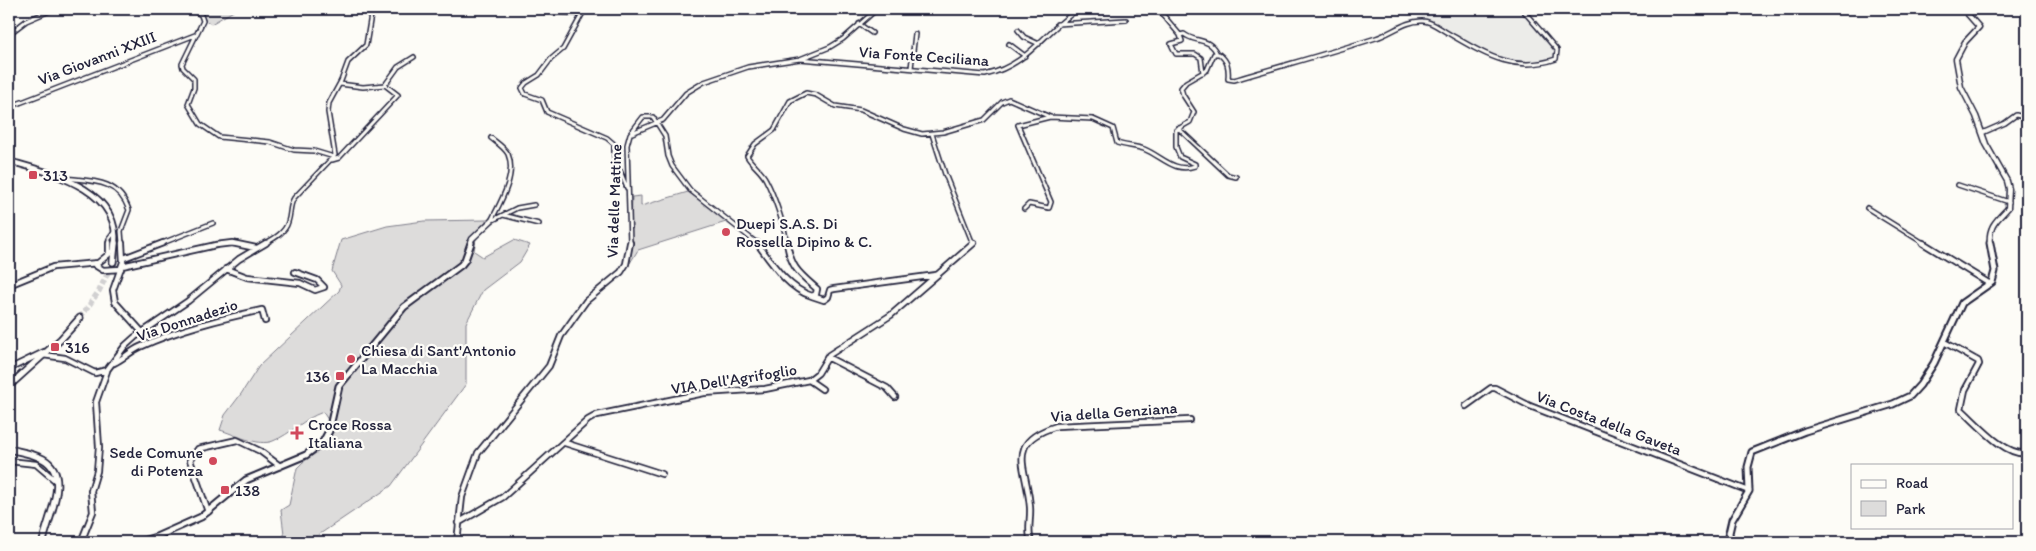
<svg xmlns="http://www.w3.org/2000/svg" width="2036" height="551" viewBox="0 0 2036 551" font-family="Itim,sans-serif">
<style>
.built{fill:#ecece9}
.green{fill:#dddcdb;stroke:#807f8b}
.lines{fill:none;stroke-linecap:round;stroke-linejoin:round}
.secondary-tunnel{stroke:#d1d0d1;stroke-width:5.5;stroke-dasharray:5.5 2.5;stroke-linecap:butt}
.minor-far1-casing{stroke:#22223b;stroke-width:6}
.minor-casing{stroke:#22223b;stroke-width:8}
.tertiary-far1-casing{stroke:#22223b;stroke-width:7}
.tertiary-casing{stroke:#22223b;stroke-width:9}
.secondary-far1-casing{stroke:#22223b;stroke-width:8}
.secondary-casing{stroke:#22223b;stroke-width:9}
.minor-far1{stroke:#fdfcf7;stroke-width:3}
.minor{stroke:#fdfcf7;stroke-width:4.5}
.tertiary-far1{stroke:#fdfcf7;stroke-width:4}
.tertiary{stroke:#fdfcf7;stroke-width:5}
.secondary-far1{stroke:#fdfcf7;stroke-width:4.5}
.secondary{stroke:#fdfcf7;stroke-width:5.5}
.poi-dot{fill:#d1495b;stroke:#fdfcf7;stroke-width:2}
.labels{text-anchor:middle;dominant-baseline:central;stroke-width:4.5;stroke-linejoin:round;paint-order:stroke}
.street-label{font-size:16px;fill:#22223b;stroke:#fdfcf7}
.poi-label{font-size:16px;fill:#22223b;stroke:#fdfcf7;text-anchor:start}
</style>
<rect width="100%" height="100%" fill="#fdfcf7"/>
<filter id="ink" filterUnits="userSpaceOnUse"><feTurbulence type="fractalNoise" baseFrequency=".02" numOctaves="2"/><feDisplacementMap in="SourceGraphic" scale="10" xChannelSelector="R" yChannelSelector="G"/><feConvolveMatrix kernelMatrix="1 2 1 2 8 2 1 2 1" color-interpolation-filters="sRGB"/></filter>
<g filter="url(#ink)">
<path class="built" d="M1409,9H1520L1556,54L1554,58L1538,63L1520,62L1513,64L1493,57Z"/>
<path class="green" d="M191,9H237L211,24Z
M688,192L725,218L726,222L638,250L630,263L632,197L641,196V206Z
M487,220L477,232L474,251L483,257L514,240L530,245L520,262L483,290L466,323V384L391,486L308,542H285L281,510L289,505L297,468L303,462L322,449L330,439L333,428L323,412C303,419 291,434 273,441C258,447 234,434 220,430L225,415L241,394L259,366L339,291L341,285L332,271L341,240L387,226L424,221Z"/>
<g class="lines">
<path class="secondary-tunnel" d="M80,318L99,291L113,262"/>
<g class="minor-far1-casing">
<path id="minor-far1" d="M191,9L201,15L203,21L182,64L183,68L194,79V88L188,104L200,124L219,137L270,142L294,150L314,151L334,157
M535,9L539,11L582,14
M585,9L563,49L551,59L539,75L526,83L522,88L525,94L542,100L547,112L607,138L614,144V156L627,188
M1158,9L1180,35
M859,24L872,33
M1057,24L1126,20
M1018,30L1024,37L1039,44
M9,34L26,21L54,9
M1009,44L1025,56
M800,59L985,75C1031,64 1042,32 1079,9
M911,68L915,34
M1203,73L1201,58L1195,54H1176L1171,44L1182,41L1180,35L1184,34C1195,43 1210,37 1217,54
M385,85L398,67L414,57
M9,107L195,35
M1178,128L1228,175L1236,177
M632,133L663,120L686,93L704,82L748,67L800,59L830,47L843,39L877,9
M1982,133L2005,123L2016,115L2027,118
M932,134L945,174L973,244
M491,138C497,143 504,147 508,154C517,175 500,203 491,221
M332,160L339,158L398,95L385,85L363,87L340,84
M64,178C93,181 118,179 129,210L121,231L122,244
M1958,185L2009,202
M1867,208L1925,244
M1024,209L1029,204L1049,208L1051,202L1018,125L1050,117
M503,215L539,224
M491,221L517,208L534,205
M109,244V239L115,231
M160,244L213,223
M225,244H236
M264,244C273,239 285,233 288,222C291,214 289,206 294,198L335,155L328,112L329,103L341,81L348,62L366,45L371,15L374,12L386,9
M630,244L627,145L630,134L643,117H653L665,136L668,156L672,166L690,190L758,244
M787,244C785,227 774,195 766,180C762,171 752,165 747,156L755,144L774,130L790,101L806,93L816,95L835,106L861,110L904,129L922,134L943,132L984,120L1002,102L1009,99L1050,117L1093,119L1113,128L1117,143C1126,146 1135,146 1144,149C1163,157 1174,173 1195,166V164L1180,157L1176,147V130L1190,122L1194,112L1183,95L1181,88L1186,82L1207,70L1214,54H1219C1228,61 1229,68 1228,79L1234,80C1281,66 1329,53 1376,38C1392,33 1406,20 1423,21C1431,21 1439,28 1446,32C1483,53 1513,74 1556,59L1557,50L1522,9"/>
</g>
<g class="minor-casing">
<path id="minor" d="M122,243L123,262L113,290L115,302L142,332
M757,243C771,262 788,289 812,296L816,294L817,289C799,273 791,268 787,243
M1923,243L1990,284
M124,258L163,243
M95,265L103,270L121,269
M122,266L216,245L232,243L256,248
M226,269L247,277L300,283L315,290L324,287L317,280L295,272
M9,285L53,267L98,263L109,254V243
M812,296L824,300L828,297L830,290L834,289L936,275
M1944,342L1978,361L1979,364L1965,390L1961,409C1977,423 2005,457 2027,453
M43,355L65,358L95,373L107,370L125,346L135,337L188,301L239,259L266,243
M827,357L887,388L895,397
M114,363C123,359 131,351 140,347C179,329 221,319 262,310L265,321
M9,369L44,352
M809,380L822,389
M1466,406L1491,388H1495L1530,406L1749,491
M565,443L662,474
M9,461L36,464L56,481
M208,512L190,460L198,449L237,440L260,451L280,466
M458,523L503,497L588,420L597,415L704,393L765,389L809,380L818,373L829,355L891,315L974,243
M81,542L93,512L91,491L97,471L99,447L96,402L107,371
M457,542L462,497L478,453L549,366L561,336L586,301L621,272L626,264L630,243
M1031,542C1027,530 1031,519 1030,507C1027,466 1004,442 1057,426L1190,420"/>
</g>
<g class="tertiary-far1-casing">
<path id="tertiary-far1" d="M1963,9L1979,27L1965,42L1956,59L1961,87L1976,116L1986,144L2007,181L2009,189L2008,208C1997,220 1988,226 1990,244
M470,244L472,239L491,221"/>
</g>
<g class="tertiary-casing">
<path id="tertiary" d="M139,542L156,537L201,517L246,480L306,455L323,442L329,431L339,386L404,307L461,265L465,260L471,243
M1731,542L1729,533L1732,520L1749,491L1748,467L1752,452L1805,431L1893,404L1910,396L1920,385L1934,363L1962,303L1992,282L1995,271L1990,243"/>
</g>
<g class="secondary-far1-casing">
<path id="secondary-far1" d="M9,161C50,173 120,188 115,244"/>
</g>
<g class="secondary-casing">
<path id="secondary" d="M113,262L115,243
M9,386L61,339L80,318
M9,449C20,452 32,453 43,459C72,475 47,518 43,542"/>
</g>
<use href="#minor-far1" class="minor-far1"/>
<use href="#minor" class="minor"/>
<use href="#tertiary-far1" class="tertiary-far1"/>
<use href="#tertiary" class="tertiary"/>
<use href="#secondary-far1" class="secondary-far1"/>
<use href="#secondary" class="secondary"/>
</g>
</g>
<g class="poi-dot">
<rect x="28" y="170" width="10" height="10" rx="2.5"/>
<circle cx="726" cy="232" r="5"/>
<rect x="50" y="342" width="10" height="10" rx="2.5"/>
<circle cx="351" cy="359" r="5"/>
<rect x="335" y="371" width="10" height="10" rx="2.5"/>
<path d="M294.5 425.5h5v5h5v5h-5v5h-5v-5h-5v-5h5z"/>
<circle cx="213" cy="461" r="5"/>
<rect x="220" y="485" width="10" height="10" rx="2.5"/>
</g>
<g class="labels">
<g class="street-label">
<text transform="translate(924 56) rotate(4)">Via Fonte Ceciliana</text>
<text transform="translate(97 58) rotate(-21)">Via Giovanni XXIII</text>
<text transform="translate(614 201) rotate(-88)">Via delle Mattine</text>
<text transform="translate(187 320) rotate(-18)">Via Donnadezio</text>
<text transform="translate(734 379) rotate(-9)">VIA Dell'Agrifoglio</text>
<text transform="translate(1114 412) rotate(-4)">Via della Genziana</text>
<text transform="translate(1609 423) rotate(21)">Via Costa della Gaveta</text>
</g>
<g class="poi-label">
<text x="43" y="175">313</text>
<text x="736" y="223">Duepi S.A.S. Di<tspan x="736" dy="18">Rossella Dipino &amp; C.</tspan></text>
<text x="65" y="347">316</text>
<text x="361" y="350">Chiesa di Sant'Antonio<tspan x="361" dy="18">La Macchia</tspan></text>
<text x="330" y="376" text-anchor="end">136</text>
<text x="308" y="424">Croce Rossa<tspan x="308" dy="18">Italiana</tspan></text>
<text x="203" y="452" text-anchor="end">Sede Comune<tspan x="203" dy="18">di Potenza</tspan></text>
<text x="235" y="490">138</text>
</g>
</g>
<rect width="2036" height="551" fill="none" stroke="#fdfcf7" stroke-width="30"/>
<rect x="15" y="15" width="2006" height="521" fill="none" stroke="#22223b" stroke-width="2" filter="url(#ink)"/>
<rect x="1851" y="464" width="162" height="65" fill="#fdfcf7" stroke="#a5a5ac"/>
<rect x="1861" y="480" width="25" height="8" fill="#fdfcf7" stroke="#a5a5ac"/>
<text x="1896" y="488" font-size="15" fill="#22223b">Road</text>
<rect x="1861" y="501" width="25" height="15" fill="#dddcdb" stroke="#a5a5ac"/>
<text x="1896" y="514" font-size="15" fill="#22223b">Park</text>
</svg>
